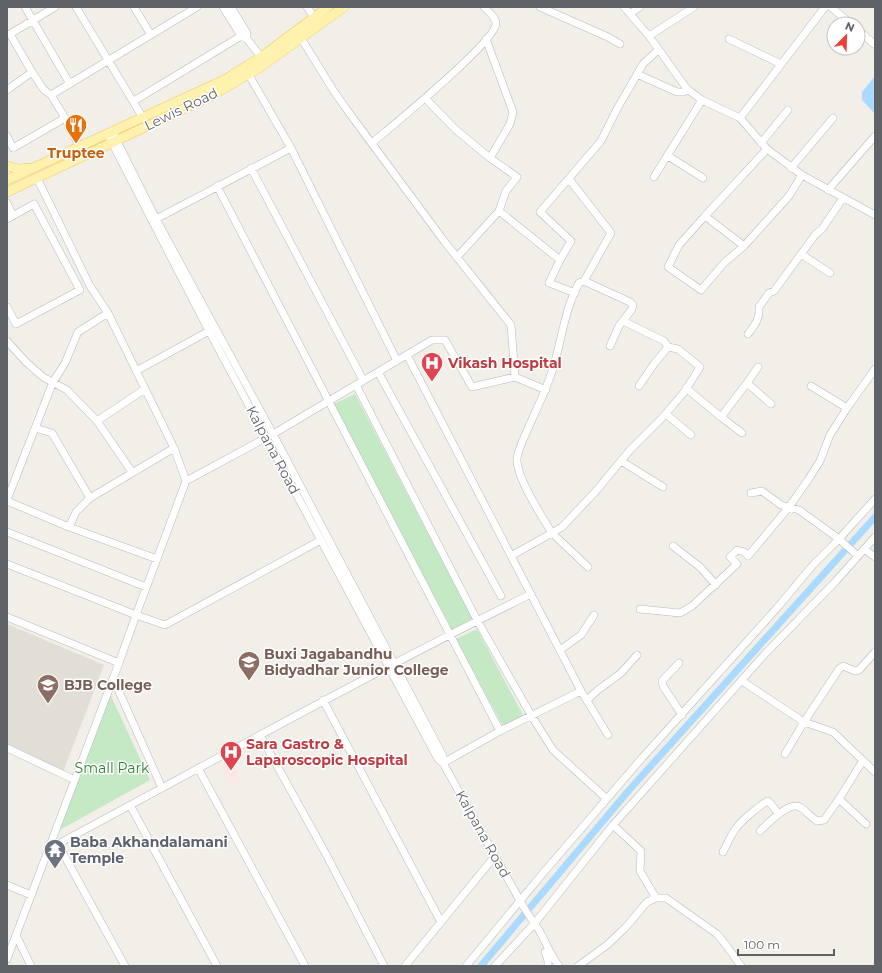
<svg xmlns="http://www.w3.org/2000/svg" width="882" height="973" viewBox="0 0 882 973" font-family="Montserrat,sans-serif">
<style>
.education{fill:#e1ded6}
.medical{fill:#fce8e6}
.green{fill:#c5e8c5}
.water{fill:#aadaff}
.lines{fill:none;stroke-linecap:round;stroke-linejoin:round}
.canal{stroke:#aadaff;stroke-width:7}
.minor-casing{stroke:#b5b8bc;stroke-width:8}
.major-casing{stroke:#f2c960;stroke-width:10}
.minor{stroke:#fff;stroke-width:7}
.major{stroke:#fff2af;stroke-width:9}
.labels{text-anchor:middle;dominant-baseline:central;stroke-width:3;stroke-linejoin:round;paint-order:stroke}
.street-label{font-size:14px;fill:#5f6368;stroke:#fff}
.food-label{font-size:14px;font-weight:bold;fill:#c56008;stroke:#fff}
.health-label{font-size:14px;font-weight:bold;fill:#be3a42;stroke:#fff;text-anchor:start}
.education-label{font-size:14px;font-weight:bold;fill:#785e54;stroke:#fff;text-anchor:start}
.park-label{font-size:14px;fill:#348238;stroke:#fff}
.worship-label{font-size:14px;font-weight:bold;fill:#5b616d;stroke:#fff;text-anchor:start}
</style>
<rect width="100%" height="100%" fill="#f1efe8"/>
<path class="education" d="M7,624L104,665L63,772L7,745Z"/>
<path class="medical" d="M230,761L241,779L231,784L220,766Z"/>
<path class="green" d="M355,394L473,620L452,630L334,404Z
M477,629L523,715L503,726L456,639Z
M110,694L150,780L56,832Z"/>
<path class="water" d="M875,76V114L862,100V92Z"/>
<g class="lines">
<path class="canal" d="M481,966L630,789L875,517"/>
<g class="minor-casing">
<path id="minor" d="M25,7L70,84
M76,7L143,118
M134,7L151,35
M223,7L241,36L247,39L261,57
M231,7L247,33V39
M307,7L314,17
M540,7L608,37L620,44
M624,7L649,36L687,89L702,100L740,118L767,149L802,175L875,215
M831,7L851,24
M630,14L640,7
M858,30L874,44
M649,36L694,7
M486,39L513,112L510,124L490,158
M729,39L781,64
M32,72L10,34L55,7
M637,74L677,92H684L687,89
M249,75L291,148L397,361
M7,90L32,72L44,90L51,95L65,118
M51,95L197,7
M425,98L455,129L490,158L517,177L506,191L499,211L457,257
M134,101L241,36
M740,118L825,7
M112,131L156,219L273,434L443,756V763
M7,136L13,148L65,118L79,146
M110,139L209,331L438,759L443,763L523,906C528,914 533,922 539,930C546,942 550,955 559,966
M372,143C392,126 494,43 496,24C496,17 488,11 484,7
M761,143L788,110
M668,156L703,178
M251,168L363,380
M791,168L833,118
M654,177L702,100
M37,178L90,286L108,313
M217,186L500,731
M828,190L875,136
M7,203L13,216
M499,211L560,260L571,241L540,212L601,141L617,109L643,64L658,50
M705,216L767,149
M7,219L34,204L80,290L16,324L7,307
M156,219L291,148
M744,246L705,216L679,245L668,267L701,290L724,263L744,246L789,196L802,175
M801,254L830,273
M560,260L549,283L575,293
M584,281L630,302L633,305L632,309L619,326L610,346
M623,321L664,341L668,347L654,364L639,386
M748,334C755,325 760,319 759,307L769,293L774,291L815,235L822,229L843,198
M7,341L26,362L43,377L67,390L97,421L132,472
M407,355L581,691L608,735
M136,371L209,331
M378,372L501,596
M515,377L546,390
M747,383L758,367
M356,385L477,620L531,715L553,750L607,799
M811,386L847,408
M686,388L721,417L747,383L771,404
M666,414L691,435
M721,417L742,433
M97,421L145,389
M35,428L52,433L90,498
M621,461L663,487
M186,481L273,434L432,340H445L472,387L515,377L511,325L444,241L350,114L335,93L301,38
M751,493L762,491L781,505L799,510L839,539L858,556
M7,500L53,382L65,363L78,332L108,313L174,448L186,481L136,615L119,663L7,959
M7,501L69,527L157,559
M69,527L76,512L90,498L174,448
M7,532L146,587
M673,546L700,567L716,585
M864,549L875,557
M511,556L552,533C542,517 516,477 517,459C518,448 526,434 530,424C539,404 548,386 554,365C562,338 565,308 579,283L584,281L611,233L569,179
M7,564L136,615L165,625L321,540
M588,567L552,533L562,527L596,491L630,450L663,417L685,391L700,367L678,349L668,347
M640,609L680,613L692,606L737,564L730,557L737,550L744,552L748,556L789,507L808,480L820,461L830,435L847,408L875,369
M7,617L119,663
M560,650L581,635L594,615
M679,663L662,681L663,686L682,715
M113,678L162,788
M742,681L804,722L833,732L875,772
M323,700L441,922
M587,700L598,690L621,673L637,655
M260,735L327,856L384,966
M7,748L75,780
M785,754L804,722L839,669L843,666L855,671L859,670L875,652
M443,763L500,731L581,691
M198,768L305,966
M839,799L866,824
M130,805L217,966
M613,825L641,851L640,871L656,898
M760,831C767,824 789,801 800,807C806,811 811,817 817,821L824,820L839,799L862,762
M53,843L58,844L125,966
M58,844C215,760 371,673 531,594
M723,852C733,831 736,825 755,810C759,807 763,803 768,801L770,803L779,814
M7,885L31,895
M16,935L31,966
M545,952L548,961V966
M405,966L495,856
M466,966L544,872L642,758L777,608L813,565L839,539L875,499
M495,966L534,924L613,825L764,655L836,581L875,537
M578,966L607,945L626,927L647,902L656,898H666L717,934L726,945L741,966"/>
</g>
<g class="major-casing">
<path id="major" d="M7,166L19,169L29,168
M7,180L226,79L261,57L328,7
M7,192L211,96L259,68L344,7"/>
</g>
<use href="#minor" class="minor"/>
<use href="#major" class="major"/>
</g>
<defs>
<g id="restaurant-pin" transform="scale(1.15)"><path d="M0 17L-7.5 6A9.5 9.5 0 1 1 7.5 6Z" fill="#e8710a" stroke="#fff"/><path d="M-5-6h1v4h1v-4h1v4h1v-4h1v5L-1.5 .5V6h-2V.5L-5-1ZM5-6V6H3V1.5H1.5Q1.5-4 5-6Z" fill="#fff"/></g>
<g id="hospital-pin" transform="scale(1.15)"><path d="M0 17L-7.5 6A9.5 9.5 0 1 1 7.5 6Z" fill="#e0444e" stroke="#fff"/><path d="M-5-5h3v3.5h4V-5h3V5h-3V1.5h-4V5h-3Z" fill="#fff"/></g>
<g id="university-pin" transform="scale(1.15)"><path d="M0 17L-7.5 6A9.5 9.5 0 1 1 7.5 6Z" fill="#8d6e63" stroke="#fff"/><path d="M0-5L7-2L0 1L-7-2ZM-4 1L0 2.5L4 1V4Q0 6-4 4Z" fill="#fff"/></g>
<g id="temple-pin" transform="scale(1.15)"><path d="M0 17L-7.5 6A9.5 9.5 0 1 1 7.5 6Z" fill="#6b7280" stroke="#fff"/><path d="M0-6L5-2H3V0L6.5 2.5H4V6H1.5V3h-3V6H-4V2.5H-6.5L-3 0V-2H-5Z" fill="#fff"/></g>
</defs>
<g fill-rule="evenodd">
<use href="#restaurant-pin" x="76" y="125"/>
<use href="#hospital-pin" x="432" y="363"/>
<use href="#university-pin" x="249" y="662"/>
<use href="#university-pin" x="48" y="685"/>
<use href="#hospital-pin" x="231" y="752"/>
<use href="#temple-pin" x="55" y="850"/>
</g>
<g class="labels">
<g class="street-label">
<text transform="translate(181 109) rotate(-26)">Lewis Road</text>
<text transform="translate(273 450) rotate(62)">Kalpana Road</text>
<text transform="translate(483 834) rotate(61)">Kalpana Road</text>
</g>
<g class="food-label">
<text x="76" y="153">Truptee</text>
</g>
<g class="health-label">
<text x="448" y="363">Vikash Hospital</text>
<text x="246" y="744">Sara Gastro &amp;<tspan x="246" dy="16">Laparoscopic Hospital</tspan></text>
</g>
<g class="education-label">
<text x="264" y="654">Buxi Jagabandhu<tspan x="264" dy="16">Bidyadhar Junior College</tspan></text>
<text x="64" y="685">BJB College</text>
</g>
<g class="park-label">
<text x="112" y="768">Small Park</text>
</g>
<g class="worship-label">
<text x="70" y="842">Baba Akhandalamani<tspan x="70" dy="16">Temple</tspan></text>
</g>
</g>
<rect width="882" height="973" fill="none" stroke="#5f6368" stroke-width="16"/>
<g transform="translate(846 36) rotate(23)"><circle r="19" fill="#ffffff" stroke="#bfc1c3"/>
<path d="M0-3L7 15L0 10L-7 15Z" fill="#ea4335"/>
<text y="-6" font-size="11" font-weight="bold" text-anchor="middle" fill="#5f6368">N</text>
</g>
<path d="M738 949v6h96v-6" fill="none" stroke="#5f6368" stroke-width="2"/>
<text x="744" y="949" font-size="12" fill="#5f6368" stroke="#ffffff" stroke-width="3" paint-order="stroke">100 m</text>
</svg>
